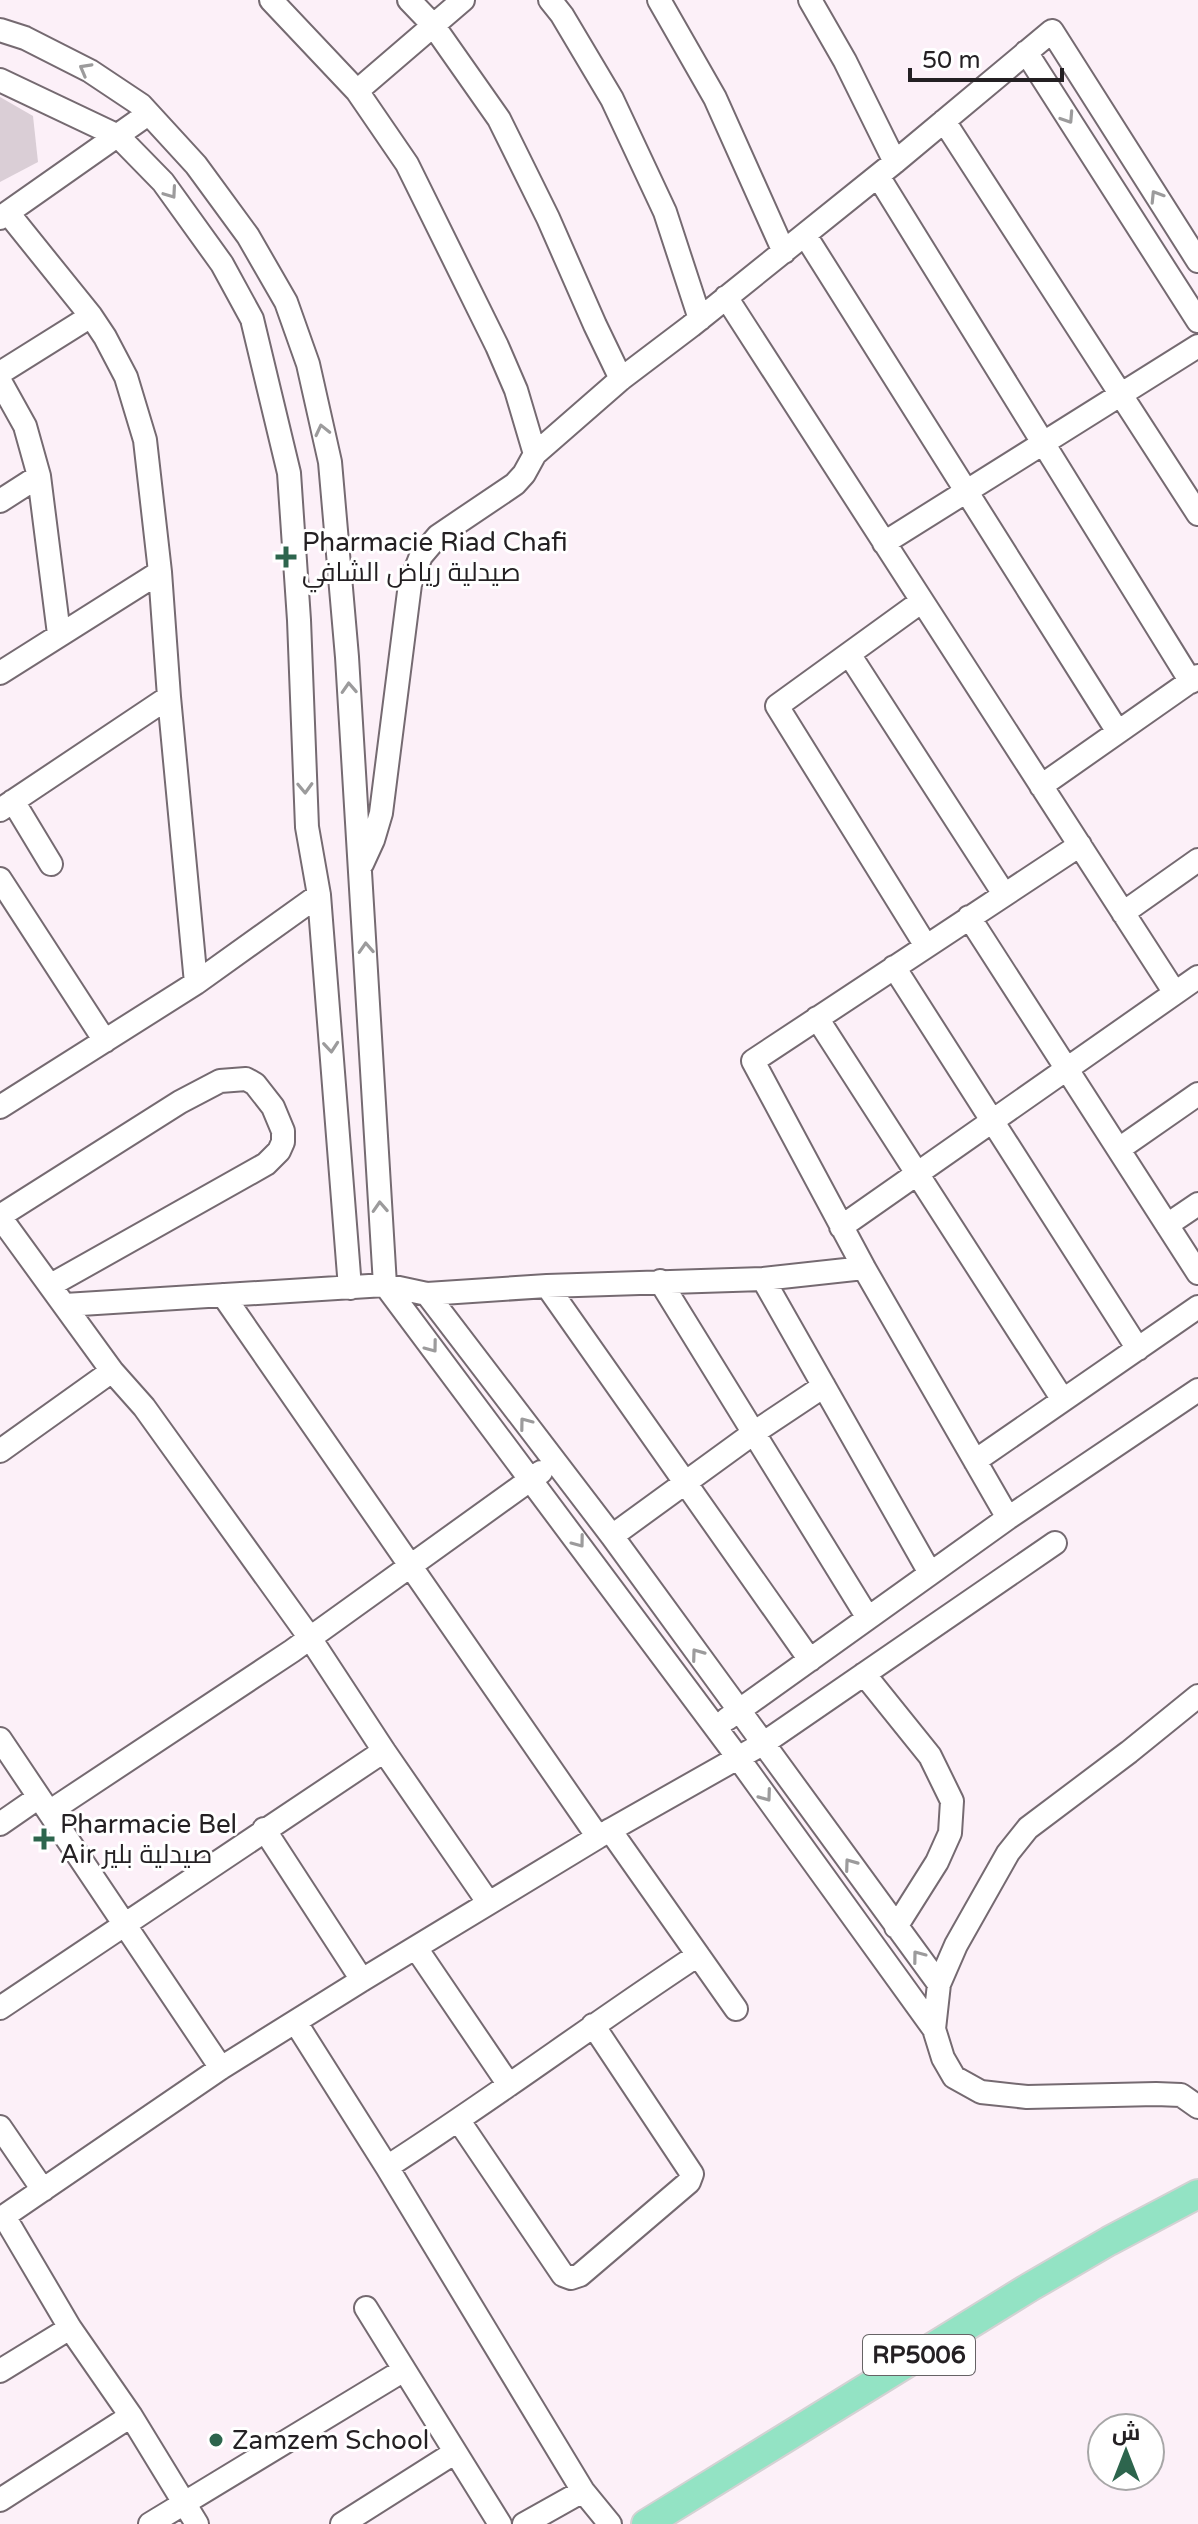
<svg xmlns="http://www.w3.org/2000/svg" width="1198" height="2524" viewBox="0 0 1198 2524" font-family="'Varela Round',Cairo,sans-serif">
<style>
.building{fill:#daced6}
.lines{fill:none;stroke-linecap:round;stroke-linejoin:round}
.minor-casing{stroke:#756a71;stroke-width:26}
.major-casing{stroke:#d3d2d3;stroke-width:32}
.minor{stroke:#fff;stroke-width:22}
.major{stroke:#93e3c4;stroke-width:28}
.oneway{stroke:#9c9b9c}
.poi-dot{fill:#2d654d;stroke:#fff;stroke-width:3}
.labels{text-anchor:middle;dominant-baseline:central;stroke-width:6;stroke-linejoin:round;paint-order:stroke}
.shield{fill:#fff;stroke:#666365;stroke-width:2}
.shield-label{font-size:24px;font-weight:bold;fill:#242023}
.poi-label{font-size:26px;fill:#242023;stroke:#fff;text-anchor:start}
</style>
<rect width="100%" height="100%" fill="#fcf0f8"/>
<path class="building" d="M0,97L33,116L38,162L0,182Z"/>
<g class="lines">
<g class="minor-casing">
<path id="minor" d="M271,0L357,91L407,164L497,346L516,390L535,454
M409,0L433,25L499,119L548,218L595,325L621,379
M550,0L562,15L612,99L665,212L700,319
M659,0L715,98L784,252
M810,0L845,61L895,162
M0,30L25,38L90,71L141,105L196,165L248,236L286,302L308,364L330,462L347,657L385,1285L739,1759L934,2029L943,2058L954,2077L981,2092L1027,2097L1156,2094L1181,2095L1198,2107
M1026,52L1198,321
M0,80L118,136L163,182L222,264L252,319L289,473L299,620L307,827L319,895L350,1288
M357,91L463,0
M944,121L1198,514
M878,176L1191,682
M8,213L91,316L105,337L126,377L145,440L160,572L169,697L196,983
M0,218L148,114
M805,235L1118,732
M726,297L1175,993
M0,373L91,316
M0,381L25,426L39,476L59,634
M0,501L39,476
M884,543L1198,346
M922,601L777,706L926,946
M849,654L1004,894
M0,673L160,572
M1041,786L1198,676
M13,801L51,864
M0,810L169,697
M362,864L373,840L381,813L410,584L421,556L438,536L515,484L524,474L535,454L621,379L691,326L895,162L1052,31L1198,261
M0,879L105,1041
M1123,913L1198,860
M969,917L1198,1273
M894,967L1138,1349
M817,1018L1063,1400
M0,1107L196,983L319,895
M1119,1149L1198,1094
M0,1216L180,1102L220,1081L246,1079L255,1084L273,1107L283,1131V1142L279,1151L266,1164L51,1285
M0,1217L112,1371L144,1407L310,1638L384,1751L488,1902
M1167,1225L1198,1204
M841,1227L1198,977
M763,1279L930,1573
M660,1281L868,1618
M547,1286L810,1660
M427,1294L612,1536L939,1984
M223,1295L598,1837
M65,1305L385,1285L427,1294L547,1286L763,1279L864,1268
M0,1451L112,1371
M975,1461L1198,1307
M1008,1518L864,1268L753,1061L1080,845
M612,1536L755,1432L824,1386
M864,1674L930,1756L952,1801L950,1833L937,1862L896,1927
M727,1719L1008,1518L1198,1390
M0,1739L221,2068
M49,1812L292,1651L541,1472
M0,1824L39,1797
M264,1829L362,1980
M610,1830L736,2009
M416,1948L509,2085
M0,2008L384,1751
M296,2023L387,2167L583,2491L610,2524
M934,2029L939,1984L956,1945L1008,1853L1028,1828L1129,1752L1198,1696
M459,2121L563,2275L571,2278L580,2275L689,2182L692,2174L593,2025
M0,2127L43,2190
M387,2167C493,2099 593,2024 698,1955
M4,2216L70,2328L131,2416L197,2524
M0,2219L221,2068L362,1980L598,1837L764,1743L1055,1543
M366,2308L500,2524
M0,2371L70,2328
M0,2500L131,2416
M150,2524L404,2370
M342,2524L454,2453
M524,2524L583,2491"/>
</g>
<g class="major-casing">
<path id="major" d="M646,2524L1030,2287L1109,2241L1198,2194"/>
</g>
<use href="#minor" class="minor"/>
<use href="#major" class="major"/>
</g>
<defs><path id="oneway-chevron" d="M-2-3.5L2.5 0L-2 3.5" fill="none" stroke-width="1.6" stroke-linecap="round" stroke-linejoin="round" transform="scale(2)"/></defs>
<g class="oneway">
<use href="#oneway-chevron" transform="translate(85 69) rotate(-151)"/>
<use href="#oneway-chevron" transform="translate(1068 118) rotate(57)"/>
<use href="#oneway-chevron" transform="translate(171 193) rotate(55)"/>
<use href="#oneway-chevron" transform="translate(1156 196) rotate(-122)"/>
<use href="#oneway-chevron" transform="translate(322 430) rotate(-103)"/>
<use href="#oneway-chevron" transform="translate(349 688) rotate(-93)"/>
<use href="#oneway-chevron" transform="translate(305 788) rotate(88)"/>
<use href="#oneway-chevron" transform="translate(366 948) rotate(-93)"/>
<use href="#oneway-chevron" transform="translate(331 1047) rotate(85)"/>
<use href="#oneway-chevron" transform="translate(380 1207) rotate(-93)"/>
<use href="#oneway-chevron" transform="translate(432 1347) rotate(53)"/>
<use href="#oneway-chevron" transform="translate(525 1423) rotate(-127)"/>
<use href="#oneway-chevron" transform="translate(579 1542) rotate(53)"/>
<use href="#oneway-chevron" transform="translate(697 1654) rotate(-126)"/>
<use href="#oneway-chevron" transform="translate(766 1796) rotate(54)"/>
<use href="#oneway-chevron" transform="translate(850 1864) rotate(-126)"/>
<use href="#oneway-chevron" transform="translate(918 1956) rotate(-127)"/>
</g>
<g class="poi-dot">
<path d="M282 545h8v8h8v8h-8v8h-8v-8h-8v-8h8z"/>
<path d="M40 1827h8v8h8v8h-8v8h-8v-8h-8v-8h8z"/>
<circle cx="216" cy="2440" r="8"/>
</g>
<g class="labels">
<rect class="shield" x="863" y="2335" width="112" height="40" rx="6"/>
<g class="shield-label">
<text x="919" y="2355">RP5006</text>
</g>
<g class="poi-label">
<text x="302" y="542">Pharmacie Riad Chafi<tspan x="302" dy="30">صيدلية رياض الشافي</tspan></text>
<text x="60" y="1824">Pharmacie Bel<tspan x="60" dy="30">Air صيدلية بلير</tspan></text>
<text x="232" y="2440">Zamzem School</text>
</g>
</g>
<g transform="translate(1126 2452)"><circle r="38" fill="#ffffff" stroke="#a7a6a7" stroke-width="2"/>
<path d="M0-6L14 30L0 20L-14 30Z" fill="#2d654d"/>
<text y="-12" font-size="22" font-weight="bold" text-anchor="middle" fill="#242023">ش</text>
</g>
<path d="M910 68v12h152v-12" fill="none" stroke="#242023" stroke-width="4"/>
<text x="922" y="68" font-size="24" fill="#242023" stroke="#ffffff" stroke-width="6" paint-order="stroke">50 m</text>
</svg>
